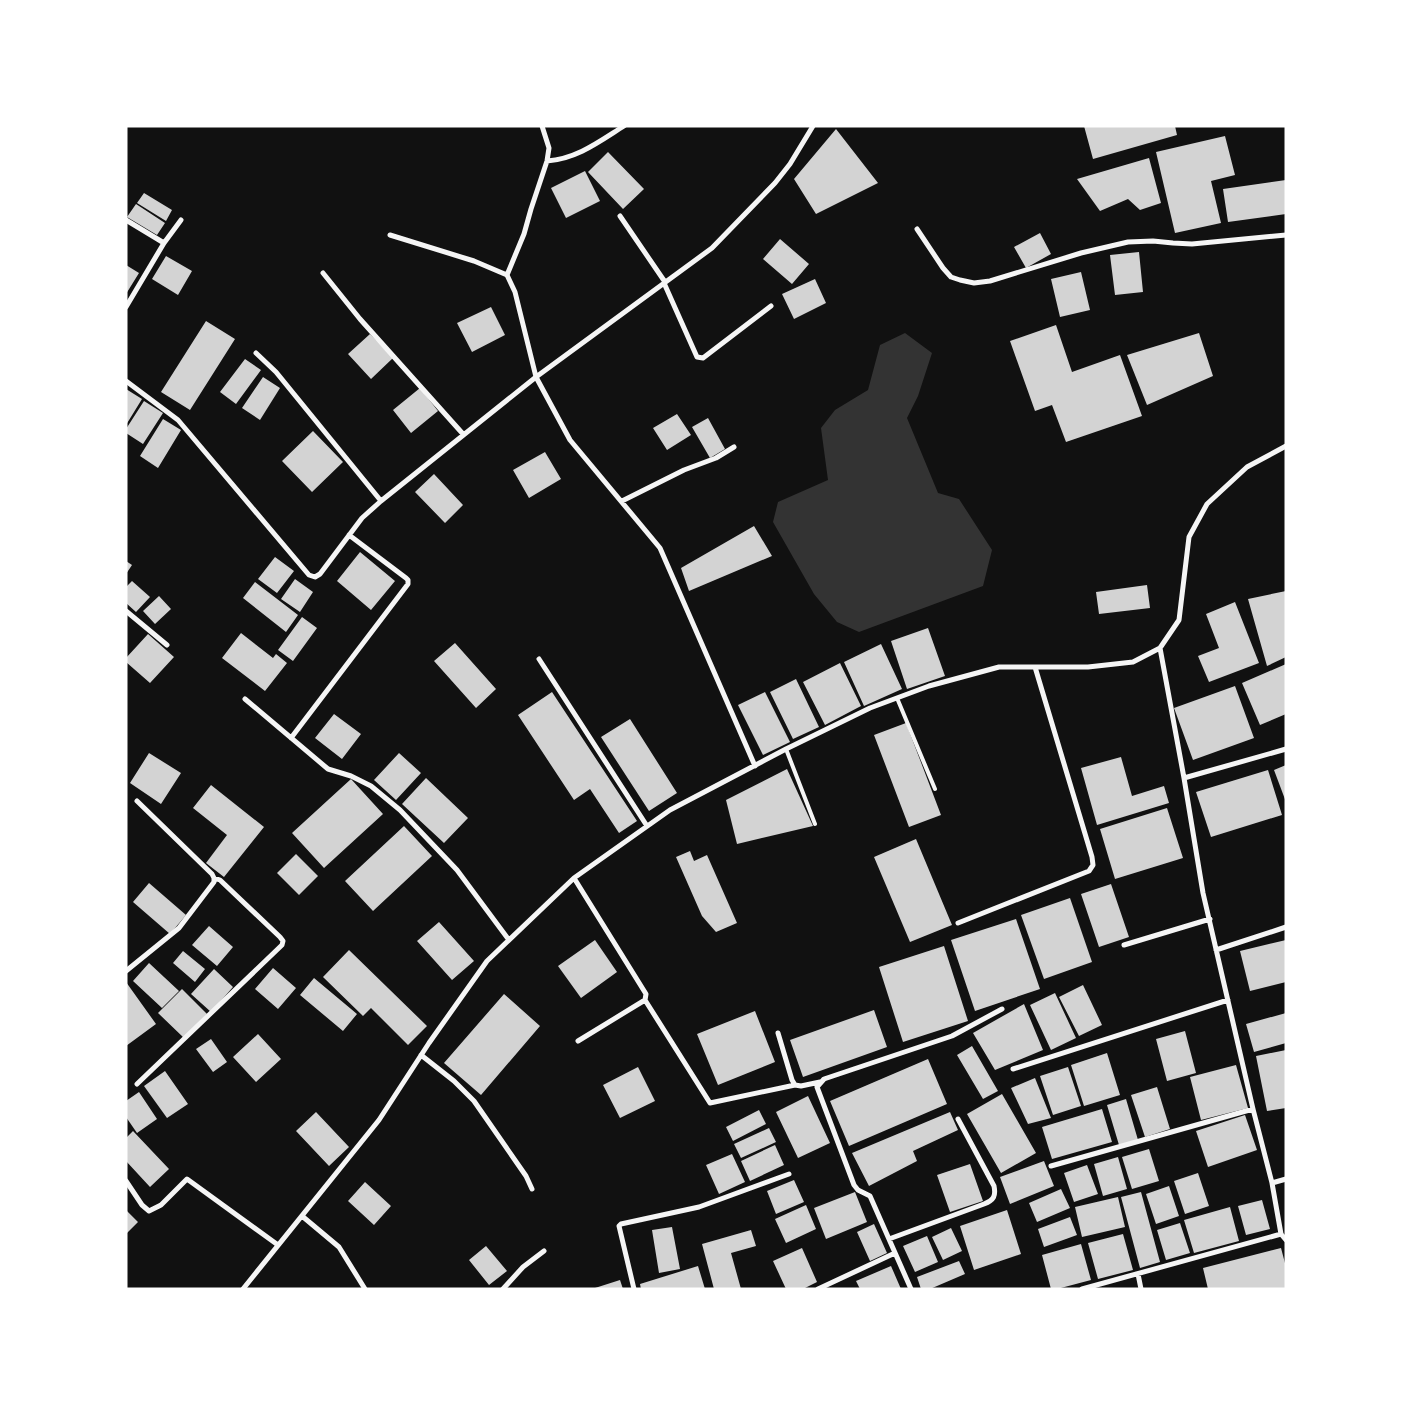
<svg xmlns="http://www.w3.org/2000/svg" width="1412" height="1415" viewBox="0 0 1412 1415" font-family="'Noto Sans',sans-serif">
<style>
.water{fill:#333}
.building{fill:#d3d3d3}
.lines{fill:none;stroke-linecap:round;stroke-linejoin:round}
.service{stroke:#f5f5f5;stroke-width:4}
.minor{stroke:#f5f5f5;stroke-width:5}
</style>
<rect width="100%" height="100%" fill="#111"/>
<path class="water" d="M905,333L932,353L918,396L907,418L938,493L959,499L992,550L983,586L859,632L837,622L814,594L773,522L778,502L828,480L821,428L835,410L868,390L880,345Z"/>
<path class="building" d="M1084,126H1175L1177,135L1093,159Z
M836,129L878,183L816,214L794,179Z
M1225,136L1235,175L1211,181L1221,223L1175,233L1156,152Z
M608,152L644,189L623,209L588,172Z
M1149,158L1161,203L1140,210L1128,199L1100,211L1077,179Z
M585,171L600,201L566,218L551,188Z
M1286,180V214L1228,222L1223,189Z
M144,193L172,210L166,221L137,203Z
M136,204L165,223L157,235L127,217Z
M1040,233L1051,254L1026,268L1014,247Z
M780,239L809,264L792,284L763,259Z
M1139,252L1143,292L1115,295L1110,255Z
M166,256L192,271L178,295L152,279Z
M126,265L139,273L126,294Z
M1081,272L1090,310L1060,317L1051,279Z
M815,279L826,303L794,319L782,294Z
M491,307L505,335L472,352L457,323Z
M206,321L235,339L190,410L161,392Z
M1056,325L1072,372L1120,355L1142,416L1066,442L1052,405L1035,411L1010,341Z
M1199,333L1213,376L1147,405L1127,355Z
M370,334L393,358L371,379L348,354Z
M245,359L261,370L236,404L220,392Z
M263,377L280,388L260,420L242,408Z
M420,388L438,411L411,433L393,410Z
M126,389L142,399L126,425Z
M144,401L163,413L143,444L126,433V429Z
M677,414L691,435L667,450L653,428Z
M708,418L725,449L710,458L692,427Z
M163,419L181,430L158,468L140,456Z
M313,431L343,462L312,492L282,461Z
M545,452L561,479L529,498L513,470Z
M434,474L463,505L445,523L415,492Z
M754,526L772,556L689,591L681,568Z
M360,552L395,581L371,610L337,581Z
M275,557L294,571L277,593L258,579Z
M126,561L132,565L126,574Z
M295,579L313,592L300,612L281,599Z
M132,581L150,597L136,612L126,603V587Z
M255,582L298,615L286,632L243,598Z
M1147,585L1150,608L1099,614L1096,592Z
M1286,591V657L1267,666L1248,599Z
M159,596L171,609L155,624L143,611Z
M1235,602L1259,663L1209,682L1198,656L1219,648L1206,614Z
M302,617L317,628L293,661L278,650Z
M928,628L945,676L907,689L891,641Z
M241,633L273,658L276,654L287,663L265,691L222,658Z
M148,634L174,657L150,683L126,662V658Z
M455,643L496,689L476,708L434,661Z
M881,644L902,689L864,706L844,662Z
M840,663L861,706L825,725L803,682Z
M1286,664V714L1260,725L1242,683Z
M796,679L819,727L793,739L770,692Z
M1235,686L1254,738L1193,760L1174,708Z
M552,692L637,821L619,833L590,789L574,800L518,715Z
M765,692L790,742L763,755L738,705Z
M334,714L361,734L342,759L315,738Z
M630,719L677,793L649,811L601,737Z
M906,723L941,815L909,827L874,735Z
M149,753L181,773L161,804L130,783Z
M399,753L421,773L396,800L374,780Z
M1121,757L1132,796L1164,786L1169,803L1097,825L1081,768Z
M1286,765V802L1274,770Z
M787,769L813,826L737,844L726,800Z
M1268,770L1282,815L1211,837L1196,792Z
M426,778L468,818L444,843L402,804Z
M351,779L383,814L324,868L292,833Z
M211,785L264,827L224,877L206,863L227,835L193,808Z
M1167,808L1183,858L1115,879L1100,829Z
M404,826L432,856L373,911L345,881Z
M916,839L952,925L910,942L874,857Z
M690,851L694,861L707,855L737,923L716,932L702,916L676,857Z
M296,854L318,876L299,895L277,873Z
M149,883L186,915L170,934L133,902Z
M1111,884L1129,937L1099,947L1081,894Z
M1070,898L1092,962L1044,979L1021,915Z
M1016,919L1040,989L975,1011L951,940Z
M439,922L474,961L452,980L417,941Z
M209,926L233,947L217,966L192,945Z
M595,940L617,972L581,998L558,966Z
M1286,940V982L1250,991L1240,951Z
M944,946L968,1021L903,1042L879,967Z
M349,950L427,1026L408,1045L371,1008L363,1016L323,977Z
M183,951L205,969L195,982L173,963Z
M149,963L179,991L162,1008L133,981Z
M273,968L296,988L278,1009L255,989Z
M214,969L233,987L211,1012L191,994Z
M314,978L357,1014L343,1031L300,995Z
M126,982L156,1024L126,1046Z
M1083,985L1102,1025L1079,1036L1059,997Z
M182,989L207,1014L184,1038L158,1013Z
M1055,993L1076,1038L1051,1050L1030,1005Z
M504,994L540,1026L481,1095L444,1063Z
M1024,1004L1043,1050L995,1070L973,1033Z
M874,1010L887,1047L803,1077L790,1040Z
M755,1011L775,1062L718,1085L697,1034Z
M1286,1013V1043L1254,1052L1246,1024Z
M1185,1031L1196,1073L1167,1081L1156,1039Z
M258,1034L281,1059L256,1082L233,1057Z
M211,1039L227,1062L213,1072L196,1049Z
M972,1046L998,1091L983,1099L957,1055Z
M1286,1050V1108L1267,1111L1256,1056Z
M1107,1053L1120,1095L1084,1106L1071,1065Z
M928,1059L947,1104L849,1146L830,1101Z
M1236,1065L1248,1108L1201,1120L1190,1077Z
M638,1067L655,1101L620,1118L603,1085Z
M1068,1067L1081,1106L1053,1115L1040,1076Z
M165,1071L188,1104L167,1118L144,1086Z
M1035,1078L1051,1118L1028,1124L1011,1088Z
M1157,1087L1170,1129L1145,1137L1131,1095Z
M139,1092L157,1119L137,1133L126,1117V1101Z
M1002,1094L1036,1153L1001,1173L967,1114Z
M808,1096L830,1143L798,1158L776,1112Z
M1126,1099L1138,1140L1119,1145L1107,1105Z
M1102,1109L1112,1142L1052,1159L1042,1127Z
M759,1110L766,1124L733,1141L726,1127Z
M316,1112L349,1147L329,1166L296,1131Z
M950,1112L958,1130L913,1151L917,1161L869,1186L852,1153Z
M1245,1115L1257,1150L1208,1167L1196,1131Z
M769,1128L776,1142L741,1158L734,1144Z
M133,1131L169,1169L150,1187L126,1161V1138Z
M775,1145L784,1165L750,1181L741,1161Z
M1149,1149L1159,1181L1132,1189L1122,1157Z
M732,1154L745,1182L719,1194L706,1165Z
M1118,1157L1127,1189L1103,1196L1094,1164Z
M1044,1161L1054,1186L1010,1204L1000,1177Z
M970,1164L983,1201L950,1212L937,1175Z
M1087,1165L1098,1194L1074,1202L1064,1173Z
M1198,1173L1209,1206L1185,1214L1174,1181Z
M794,1180L804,1202L776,1214L767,1191Z
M365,1182L391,1206L374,1225L348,1201Z
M1169,1186L1179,1216L1156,1224L1146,1194Z
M1061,1189L1070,1208L1037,1222L1029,1203Z
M855,1192L867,1222L826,1239L814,1208Z
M1141,1192L1160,1262L1140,1268L1121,1197Z
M1118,1197L1125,1227L1082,1237L1075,1207Z
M1262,1200L1270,1229L1246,1235L1238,1206Z
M806,1205L816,1229L786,1243L775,1219Z
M1230,1207L1239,1241L1194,1253L1184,1220Z
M126,1210L138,1222L126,1234Z
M1007,1210L1021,1254L974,1270L960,1226Z
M1070,1217L1077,1235L1044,1247L1038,1229Z
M1180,1223L1190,1253L1166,1260L1157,1230Z
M874,1224L887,1253L870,1261L857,1232Z
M672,1227L680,1269L659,1273L652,1230Z
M951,1228L962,1251L943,1260L932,1237Z
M751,1230L756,1246L731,1253L741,1289H714L702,1244Z
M1123,1234L1133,1270L1098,1279L1088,1243Z
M927,1236L938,1262L915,1272L903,1246Z
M1081,1244L1091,1280L1057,1289H1051L1042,1255Z
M486,1246L507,1271L489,1285L469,1260Z
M802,1248L817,1282L803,1289H786L773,1261Z
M1281,1248L1286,1267V1289H1208L1203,1268Z
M959,1261L965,1274L930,1289H921L917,1277Z
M698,1266L705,1289H641L640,1284Z
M891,1266L901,1289H860L856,1281Z
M620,1280L623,1289H595V1288Z"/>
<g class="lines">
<path class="service" d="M897,698L935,789
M786,749L815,824"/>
<path class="minor" d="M547,161C577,159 600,141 624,126
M620,216L665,282
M126,220L164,243
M917,229L943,268L951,277L960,280L974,283L990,281L1081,253L1128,242L1153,241L1173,243L1192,244L1286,235
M390,235L474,261L507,275L515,292L536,377L570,440L660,548L755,766
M323,273L360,319L463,434
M507,275L524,234L531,209L547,161L549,148L542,126
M664,283L697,357L703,358L771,306
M126,307L164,243L181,220
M256,353L276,372L381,501
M126,381L178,420L309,575L315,577L320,574L362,518L381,501L536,377L712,248L775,183L790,164L813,126
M622,501L684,470L716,458L734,447
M126,611L167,645
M1160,648L1184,778L1203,893L1253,1109L1272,1183L1281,1234L1286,1240
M539,659L647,826
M245,699L328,769L351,776L371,786L400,810L457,870L509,940
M291,738L408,584V580L406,578L349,535
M1184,778L1286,749
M574,878L646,994L645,1000L578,1041
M958,923L1089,871L1093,865L1092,857L1035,667
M1124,945L1210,919
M1216,950L1286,927
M126,971L179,928L214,882V878L212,874L137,801
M645,1000L710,1103L795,1085
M778,1033L792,1080L795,1085L801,1086L820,1082
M421,1055L454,1081L474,1101L526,1176L532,1189
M1013,1069L1228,1000
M137,1084L282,945L283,941L280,937L220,880L214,878
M1051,1166L1253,1109
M126,1181L142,1205L149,1211L161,1205L187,1179L278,1245
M1272,1183L1286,1179
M302,1216L339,1247L365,1289
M889,1239L984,1204C994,1200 996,1196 994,1186L958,1119
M1138,1274L1141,1289
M243,1289L379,1120L429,1043L487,961L574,878L670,810L786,749L870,708L929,686L999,667H1088L1133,662L1160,648L1179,620L1189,537L1207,504L1247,467L1286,446
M503,1289L523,1267L544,1251
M634,1289L619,1226L621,1224L699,1207L789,1174
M818,1289L895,1253
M911,1289L870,1196L858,1190L854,1185L817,1087L824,1079L952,1036L1002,1009
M1082,1289L1281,1234"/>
</g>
<rect width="1412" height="1415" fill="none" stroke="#ffffff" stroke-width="255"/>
</svg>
